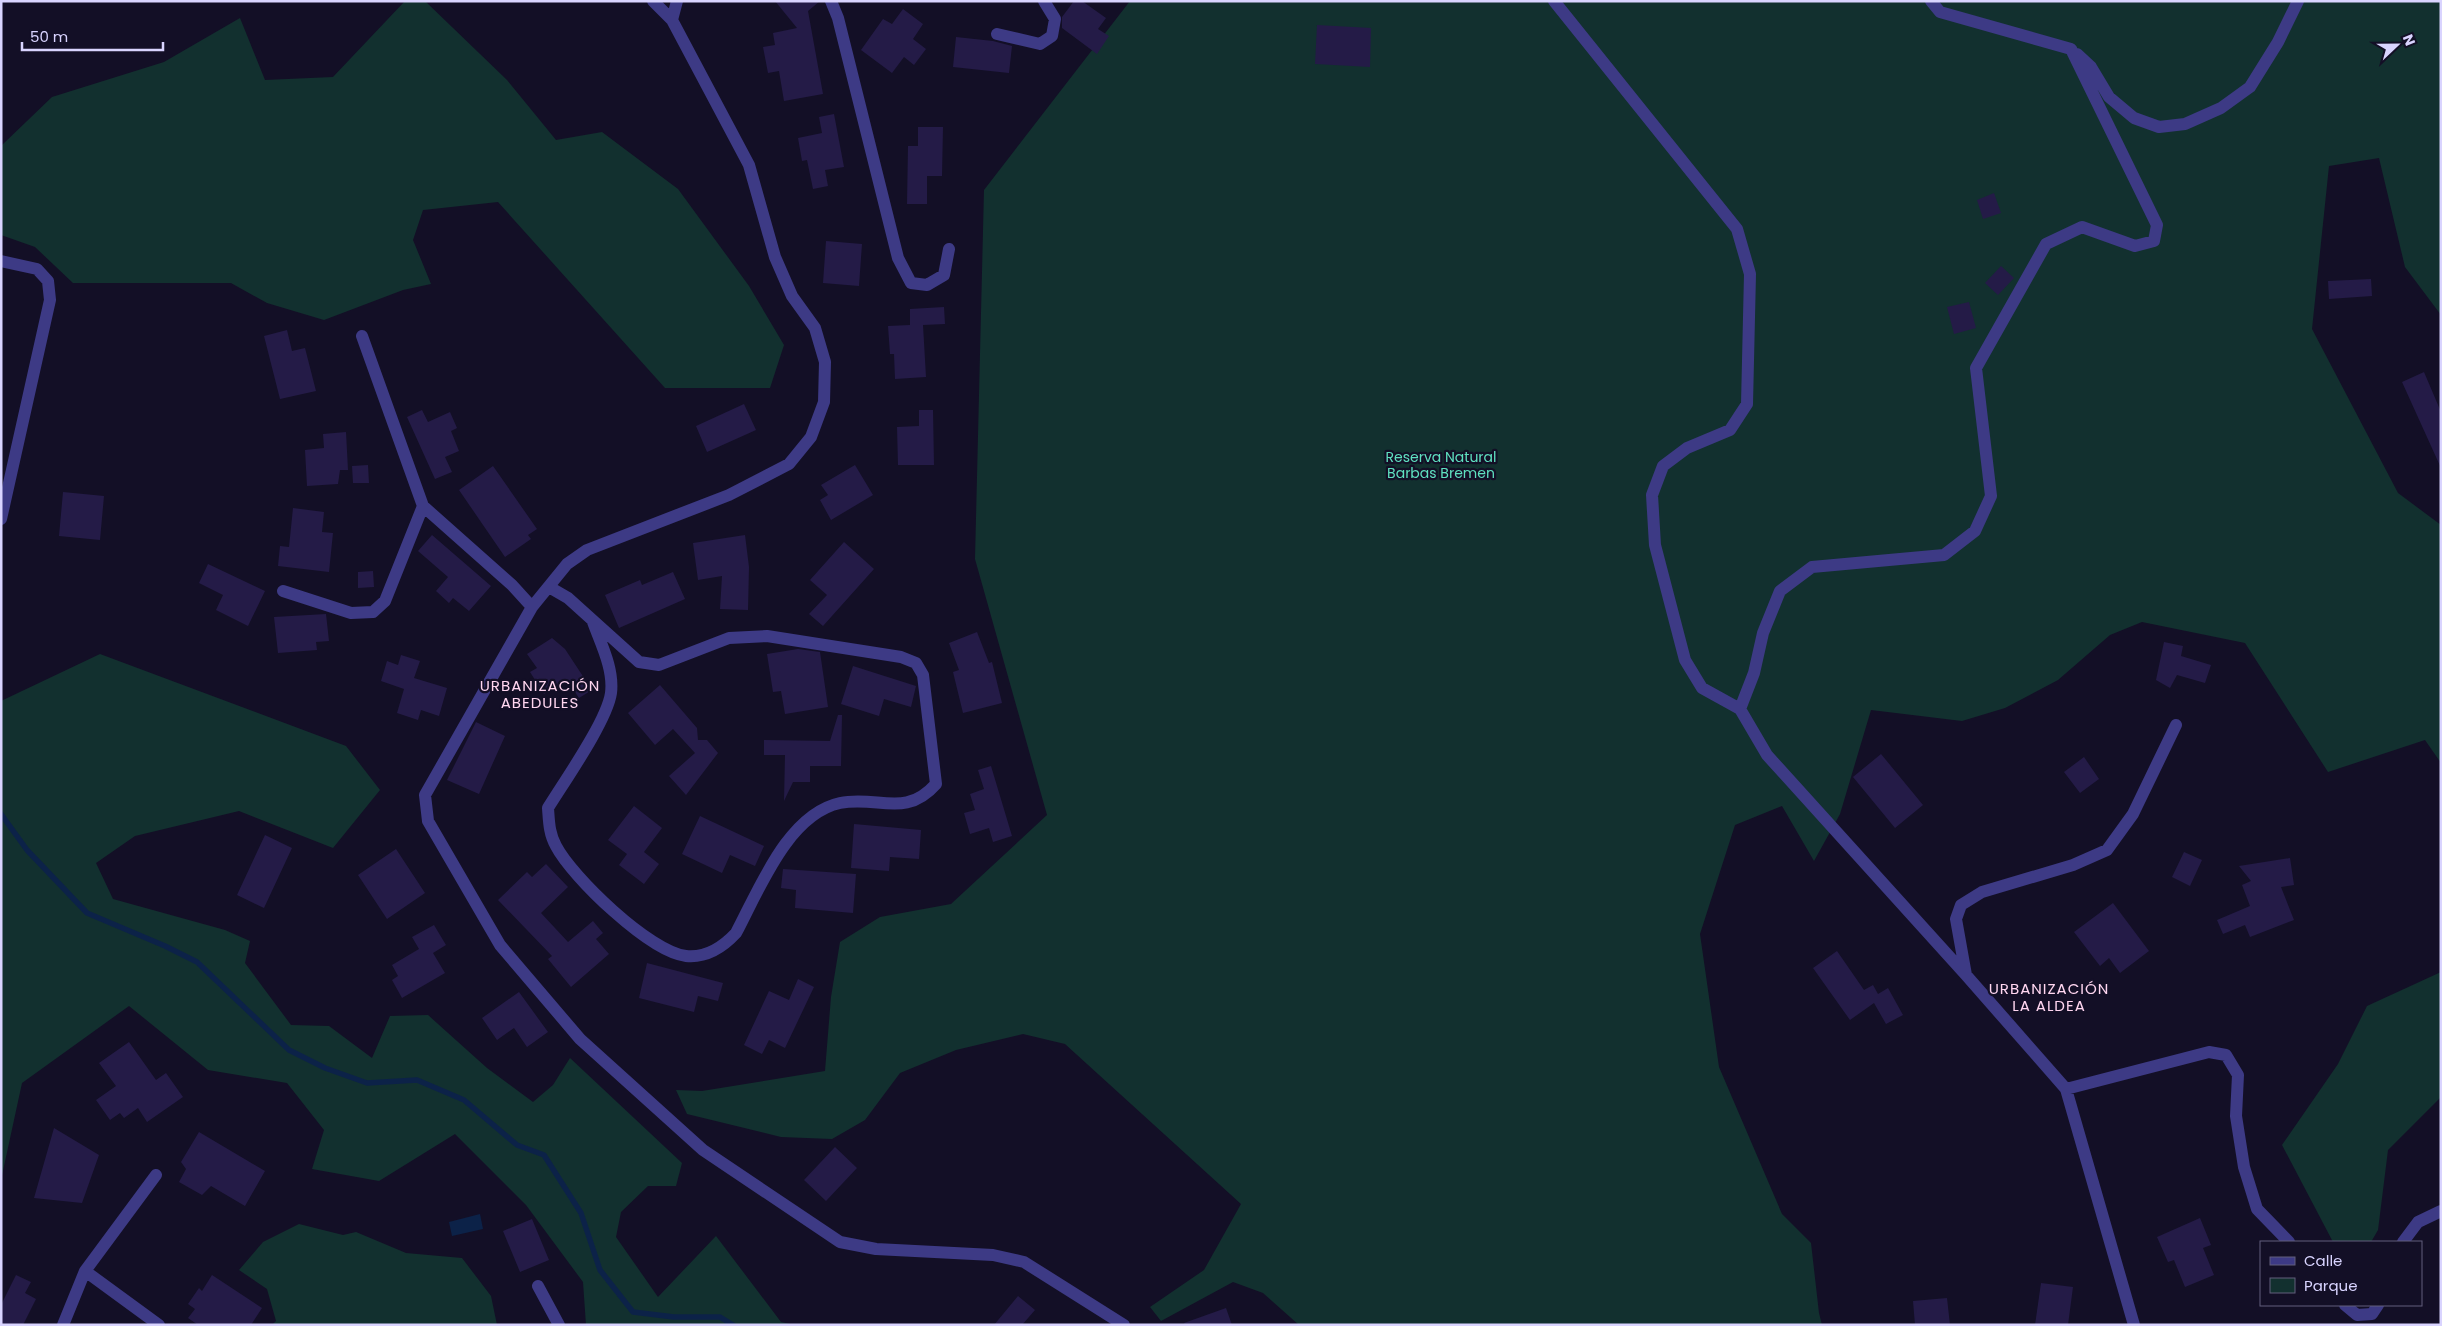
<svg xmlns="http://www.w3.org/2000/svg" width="2442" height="1326" viewBox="0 0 2442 1326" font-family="Poppins,sans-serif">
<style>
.green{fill:#12302f}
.water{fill:#0c2248}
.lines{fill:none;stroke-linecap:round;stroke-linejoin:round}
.stream{stroke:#0c2248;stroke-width:5.5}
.building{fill:#241b47}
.street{stroke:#3d3a85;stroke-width:12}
.labels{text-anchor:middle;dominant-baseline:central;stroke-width:4.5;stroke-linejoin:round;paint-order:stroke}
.park-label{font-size:14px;fill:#5fe0c0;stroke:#130f26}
.neighbourhood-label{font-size:15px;letter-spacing:1px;fill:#ffd6f0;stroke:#130f26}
</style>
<rect width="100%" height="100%" fill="#130f26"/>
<path class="green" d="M405,1H425L507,80L556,140L602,132L678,189L749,286L784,345L770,388H665L498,202L423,210L413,240L431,284L403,290L324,320L267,303L231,283H73L35,247L1,235V146L52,97L164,62L240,18L265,80L333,77Z
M1130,1H2441V315L2405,267L2379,158L2329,166L2312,329L2398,493L2441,525V763L2425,740L2328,772L2245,643L2142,622L2110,635L2058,680L2005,708L1962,721L1871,710L1840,814L1814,861L1782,806L1735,825L1700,934L1719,1067L1782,1214L1811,1243L1819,1313L1822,1325H1299L1263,1293L1233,1282L1161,1321L1150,1307L1204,1270L1241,1204L1065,1044L1023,1034L956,1050L900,1073L865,1120L832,1139L781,1137L687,1114L676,1090L702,1091L825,1071L831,997L840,942L880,917L951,904L1047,815L975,559L984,190Z
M100,654L346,746L380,790L333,848L239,811L135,836L96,863L113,899L225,930L250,941L245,963L291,1025L329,1026L372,1058L390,1016L428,1015L487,1068L533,1102L553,1085L570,1058L682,1163L676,1186H648L621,1212L616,1237L658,1297L716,1236L781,1322L795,1325H586L583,1282L526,1205L455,1134L379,1181L312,1169L324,1130L287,1083L208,1070L129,1006L22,1083L1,1180V701Z
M2441,972V1097L2388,1150L2378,1230L2371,1242H2333L2282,1145L2338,1064L2367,1006Z
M299,1224L343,1235L356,1232L406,1253L462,1258L491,1296L497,1325H272L276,1321L267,1289L239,1270L263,1242Z"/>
<path class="water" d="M480,1214L483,1229L452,1236L449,1222Z"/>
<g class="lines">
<path class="stream" d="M1,814L27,850L87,913L165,946L197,962L289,1050L325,1068L367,1083L417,1080L464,1100L517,1145L544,1155L581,1213L600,1270L633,1312L674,1317H720L733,1325"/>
</g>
<path class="building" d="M775,1H820L808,11L823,94L784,101L779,71L768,73L763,47L775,45L773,33L797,28Z
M1074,1H1082L1106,18L1098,29L1109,36L1097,54L1062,28V17Z
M903,9L923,24L913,39L926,49L914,65L904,57L892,73L861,50L883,19L892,24Z
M1317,25L1371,28L1370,67L1315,64Z
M956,37L993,41L1012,46L1009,73L953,67Z
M834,114L844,167L825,170L828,186L813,189L807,160L802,161L798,138L822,133L819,117Z
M918,127H943L942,176H927V204H907L908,146H918Z
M1994,193L2001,213L1983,219L1977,200Z
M826,241L862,244L859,286L823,283Z
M2001,266L2014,278L1998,295L1985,283Z
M2371,279L2372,296L2329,299L2328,281Z
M1969,302L1976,328L1954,334L1947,307Z
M944,307L945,324L923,325L926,377L895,379L894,354H890L888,326L910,325V309Z
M287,330L292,351L305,348L316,391L280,399L264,336Z
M2424,372L2441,412V468L2402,382Z
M744,404L756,430L707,452L696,426Z
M422,410L428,422L450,412L457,428L451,431L459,451L445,457L452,472L435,479L407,417Z
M919,410H933L934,465H898L897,427L919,426Z
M346,432L348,470H340L338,484L307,486L305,450L324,448L323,434Z
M368,465L369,483H353L352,466Z
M855,465L873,495L831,520L820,500L828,495L821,485Z
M493,466L537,529L528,535L531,539L505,557L459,490Z
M63,492L104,496L100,540L59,536Z
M293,508L324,512L322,532L333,533L329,572L278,566L280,546L289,547Z
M432,535L491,586L469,611L453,598L449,603L436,591L448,577L418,551Z
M745,535L749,567L748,610L720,609L722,576L698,580L693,543Z
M844,542L874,569L823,626L809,614L827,595L810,580Z
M208,564L265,591L248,626L216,610L223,595L199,583Z
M373,571L374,587L358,588V572Z
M673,572L685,599L619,628L605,595L640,580L642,585Z
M326,614L329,641L316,642L317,650L278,653L274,617Z
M977,632L989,663L992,662L1002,703L963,713L953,672L959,670L949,643Z
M552,638L565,649L592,690L579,698L567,680L544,694L530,672L537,668L527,654Z
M2164,642L2183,646L2181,656L2211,665L2205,683L2177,675L2170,688L2156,680Z
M798,649L820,652L828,707L785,714L781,691L773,692L767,654Z
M401,655L420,661L414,678L447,688L439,716L421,710L418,720L397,713L404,689L381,681L387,661L398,665Z
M853,666L916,686L911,707L884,699L879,716L841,704Z
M660,685L697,728L698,740H707L718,753L686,795L669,776L695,753L673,729L655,745L628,713Z
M838,715H842L841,766H810V782H793L784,801L785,755H764V740L830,741Z
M476,722L505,736L479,794L447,780Z
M1881,754L1923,805L1895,828L1853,777Z
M2084,757L2099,779L2080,793L2064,772Z
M991,766L1012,836L993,842L989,828L970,834L964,813L975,810L970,794L984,789L978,770Z
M634,806L662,828L644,852L659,864L644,884L619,865L627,854L608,840Z
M700,816L764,846L755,866L730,855L722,873L682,854Z
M854,824L921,830L919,859L890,857L889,871L851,868Z
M265,835L292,848L264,908L237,895Z
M396,849L425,893L387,919L358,875Z
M2184,852L2202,860L2190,886L2172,877Z
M2290,858L2294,885L2281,887L2294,920L2250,937L2245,925L2223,934L2217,920L2250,906L2242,885L2251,881L2239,866Z
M546,864L568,887L541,913L568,942L593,921L603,933L596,939L609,954L571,987L548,959L552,956L498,900L527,872L532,877Z
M783,869L856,874L853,913L795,908L796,890L781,888Z
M2113,903L2149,951L2120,973L2109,958L2100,966L2074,932Z
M434,925L446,945L433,953L445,973L402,998L392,980L398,976L392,965L419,949L412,937Z
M1837,951L1864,990L1873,985L1878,994L1888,988L1903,1015L1886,1024L1874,1003L1850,1020L1813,968Z
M647,963L723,983L718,1001L698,996L694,1012L639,998Z
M798,979L814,987L785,1048L769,1040L762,1054L744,1045L769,991L789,1000Z
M519,992L548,1032L527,1047L514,1028L497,1040L482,1018Z
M129,1042L156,1080L166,1073L183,1097L147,1122L138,1108L124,1118L120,1113L110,1120L96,1100L116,1086L99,1063Z
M54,1128L99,1155L82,1203L34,1198Z
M199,1132L265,1171L245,1206L211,1186L202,1195L179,1182L186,1169L181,1162Z
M835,1147L857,1168L826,1201L804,1180Z
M2200,1218L2211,1245L2203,1248L2214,1275L2185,1287L2174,1260L2168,1262L2157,1237Z
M532,1219L549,1260L520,1272L503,1231Z
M16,1275L31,1282L25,1293L36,1299L23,1325H1V1305Z
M212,1275L262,1308L251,1325H198L188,1318L195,1309L188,1304L199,1288L202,1291Z
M2041,1283L2073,1287L2068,1325H2035Z
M1018,1296L1035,1310L1022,1325H994Z
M1947,1298L1950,1325H1915L1913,1301Z
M1226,1308L1232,1325H1185L1184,1323Z"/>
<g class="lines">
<path class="street" d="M653,1L672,20L749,165L775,257L792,296L815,328L825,362L824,402L811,437L789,464L729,495L587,550L567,564L532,607L425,795L428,821L500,945L580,1039L703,1150L840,1242L876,1249L993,1255L1024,1262L1124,1325
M831,1L838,18L898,258L911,283L927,285L944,275L949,249
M1554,1L1737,229L1750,274L1747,404L1730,430L1687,448L1663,466L1652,495L1655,545L1685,660L1702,688L1740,709L1767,755L1966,975L2066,1089L2134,1325
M672,20L677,1
M997,34L1040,44L1052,36L1055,19L1044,1
M2077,54L2091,67L2109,97L2134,118L2159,127L2185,124L2221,108L2250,87L2278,42L2298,1
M1,261L37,269L48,281L50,300L1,519
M362,336L423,506L512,585L532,607
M549,587L568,598L639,662L659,665L729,638L767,636L901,657L916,663L923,675L936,784C905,819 878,795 840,803C788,814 759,890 736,933C723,947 706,958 686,956C650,952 572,877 556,846C549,834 549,821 548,808C564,782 607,721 611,693C614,669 601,644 593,622
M283,591L351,613L373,612L385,601L423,506
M1740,709L1754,673L1763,633L1780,591L1812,567L1944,555L1975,531L1991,496L1976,368L2046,244L2082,227L2135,246L2154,241L2157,225L2071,49L1940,12L1931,1
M1966,975L1956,919L1961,905L1982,892L2073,865L2107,850L2133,814L2176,725
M2066,1089L2209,1052L2226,1055L2238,1075L2236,1116L2244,1167L2257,1209L2289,1242
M2403,1242L2418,1222L2441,1211
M85,1271L159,1325
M538,1286L559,1325
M2345,1305L2357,1315L2372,1314L2378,1305
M63,1325L85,1271L156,1175"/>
</g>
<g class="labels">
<g class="park-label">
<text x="1441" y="457">Reserva Natural<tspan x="1441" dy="16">Barbas Bremen</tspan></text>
</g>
<g class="neighbourhood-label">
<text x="540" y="685">URBANIZACIÓN<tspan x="540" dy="17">ABEDULES</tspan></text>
<text x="2049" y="988">URBANIZACIÓN<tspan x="2049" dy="17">LA ALDEA</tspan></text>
</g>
</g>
<rect width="2442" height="1326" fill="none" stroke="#d9d4ff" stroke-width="5"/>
<rect x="2260" y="1241" width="162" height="65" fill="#130f26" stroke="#625e7d"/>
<rect x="2270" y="1257" width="25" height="8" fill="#3d3a85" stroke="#625e7d"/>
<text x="2304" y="1266" font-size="15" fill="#d9d4ff">Calle</text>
<rect x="2270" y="1278" width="25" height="15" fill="#12302f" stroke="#625e7d"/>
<text x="2304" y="1291" font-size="15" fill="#d9d4ff">Parque</text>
<g transform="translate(2397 45) rotate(68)" stroke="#130f26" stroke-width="4" paint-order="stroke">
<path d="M0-4L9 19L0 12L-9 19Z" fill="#d9d4ff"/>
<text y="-8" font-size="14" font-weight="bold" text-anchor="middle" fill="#d9d4ff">N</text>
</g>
<path d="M22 42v8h141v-8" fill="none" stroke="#d9d4ff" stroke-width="2.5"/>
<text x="30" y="42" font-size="15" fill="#d9d4ff" stroke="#130f26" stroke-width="4" paint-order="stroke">50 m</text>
</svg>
